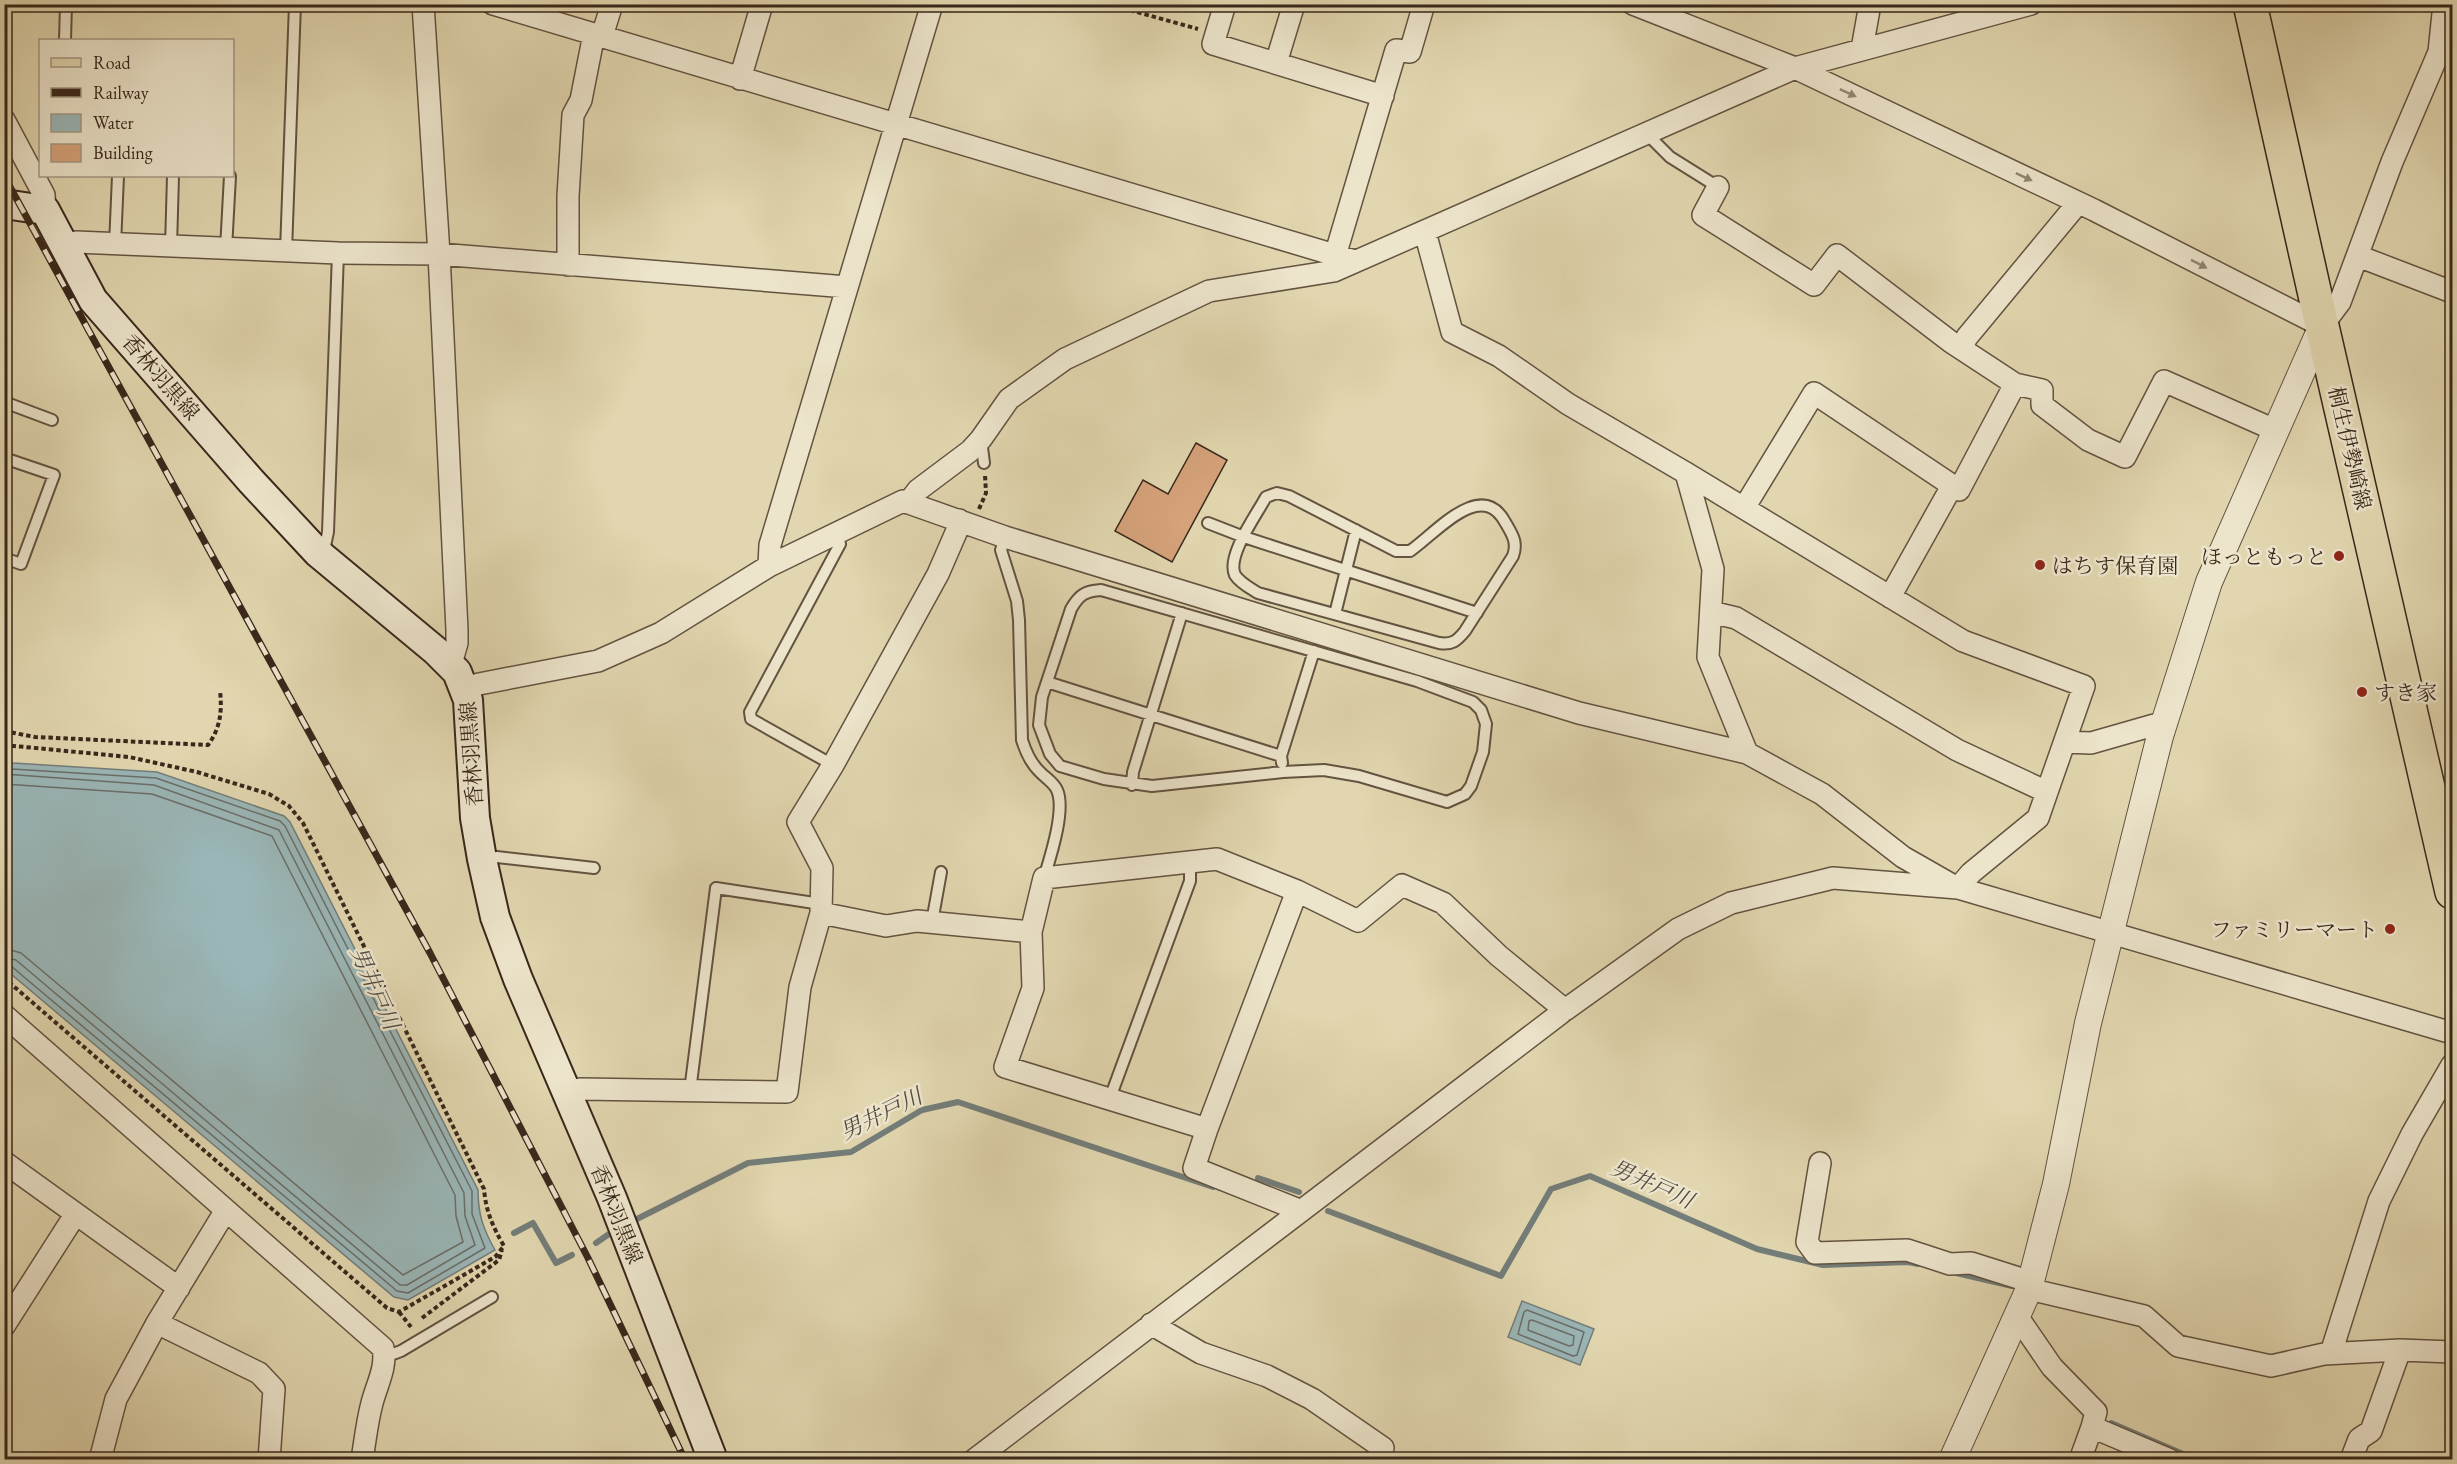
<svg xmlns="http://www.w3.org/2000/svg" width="2457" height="1464" viewBox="0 0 2457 1464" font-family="'EB Garamond','Noto Serif JP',serif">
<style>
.water{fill:#9ab6b7;stroke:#737d79;stroke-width:1.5}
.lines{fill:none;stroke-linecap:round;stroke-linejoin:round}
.shore{stroke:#6a6e69;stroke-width:1.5}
.stream{stroke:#737d79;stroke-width:6}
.building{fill:#d5a27a;stroke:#39271b;stroke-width:1.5}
.service-casing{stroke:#635340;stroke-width:14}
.minor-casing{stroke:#635340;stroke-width:24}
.tertiary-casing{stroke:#635340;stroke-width:28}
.secondary-casing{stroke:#39271b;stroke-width:32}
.primary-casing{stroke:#39271b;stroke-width:36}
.path{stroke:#39271b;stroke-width:4;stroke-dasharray:4.5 3;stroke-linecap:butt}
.service{stroke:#ece4cb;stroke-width:10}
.minor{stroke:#ece4cb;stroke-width:21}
.tertiary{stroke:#ece4cb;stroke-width:26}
.secondary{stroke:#ece4cb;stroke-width:28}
.primary{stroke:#e1d6af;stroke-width:33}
.rail-casing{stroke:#39271b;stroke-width:7}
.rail{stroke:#ece4cb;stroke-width:4.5;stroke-dasharray:14;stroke-linecap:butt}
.oneway{fill:#928673}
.poi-dot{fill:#8f2418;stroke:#ece4cb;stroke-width:2}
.labels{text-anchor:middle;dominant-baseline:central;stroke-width:5;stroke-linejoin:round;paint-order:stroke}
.street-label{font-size:21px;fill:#39271b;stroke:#ece4cb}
.poi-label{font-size:21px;fill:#39271b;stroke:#ece4cb;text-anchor:end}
.water-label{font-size:22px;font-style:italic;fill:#514b42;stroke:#ece4cb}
</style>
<rect width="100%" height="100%" fill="#e1d6af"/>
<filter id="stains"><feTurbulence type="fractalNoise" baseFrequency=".00333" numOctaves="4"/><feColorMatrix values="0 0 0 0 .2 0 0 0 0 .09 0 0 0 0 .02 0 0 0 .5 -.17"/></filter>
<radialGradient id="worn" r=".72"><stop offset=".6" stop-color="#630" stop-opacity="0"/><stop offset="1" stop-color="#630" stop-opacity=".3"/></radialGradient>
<path class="water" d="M5,759L13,763L157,772L284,816L290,822L478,1190C478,1214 483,1229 495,1250L408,1300L394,1297L5,969Z
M1522,1301L1594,1329L1580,1365L1508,1337Z"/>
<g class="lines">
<path class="shore" d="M4,766L12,769L156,778L280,821L285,826L472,1191V1214L485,1248L408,1293L397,1291L24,977L10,965L4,964
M4,774L154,785L279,830L464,1193L465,1216L475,1245L407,1285H400L16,960L4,957
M4,784L152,794L272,836L455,1195L456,1216L463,1242L403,1275L21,953L4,948
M1527,1310L1584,1332L1577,1355L1573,1356L1518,1334L1524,1312Z
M1532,1320L1574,1336L1573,1345L1569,1346L1528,1330L1529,1321Z"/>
<path class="stream" d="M1258,1178L1299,1192
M1328,1211L1501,1276L1551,1189L1590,1176L1757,1249L1823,1265L1908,1262L1918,1264
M637,1219L748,1163L851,1152L922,1110L958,1102L1213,1187
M514,1233L533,1223L556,1263L572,1255
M596,1243L612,1232
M1952,1272L2012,1286
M2111,1423L2197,1460"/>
</g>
<path class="building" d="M1196,443L1227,460L1172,562L1115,531L1143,480L1168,494Z"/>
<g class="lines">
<g class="service-casing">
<path id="service" d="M65,40L66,4
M1647,134L1670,157L1718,187
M115,245L118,176
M171,247L173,176
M226,249L230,176
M286,251L295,4
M4,402L52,420
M981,440L984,463
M4,458L54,475L21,564L4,558
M1277,493L1289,496L1396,551H1410C1435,534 1481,478 1505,522C1512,534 1518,542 1513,556L1465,631C1457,641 1452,645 1439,643L1258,593C1250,588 1240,583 1235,575C1226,556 1257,514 1266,497Z
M1208,523L1244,537L1477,613
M1005,537L1001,550L1017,601L1019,620L1022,740C1026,753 1031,764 1041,773C1046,778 1054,783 1057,790C1066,810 1050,858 1044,878
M319,553L325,546L328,532L338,253
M1101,590L1417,681L1473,702L1481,710L1486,724L1483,752L1471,786L1465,794L1447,802L1359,776L1324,770L1283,772L1152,786L1104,779L1060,766L1050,754L1039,725L1042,697L1071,609C1079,595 1085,591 1101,590Z
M1335,614L1356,530
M1047,682L1281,756
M1282,763L1281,756L1314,651
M833,765L751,719L750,712L840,544L837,533
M1132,785L1133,772L1182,613
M484,859L497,857L594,868
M932,922L941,872
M690,1091L716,888L821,904
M1110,1098L1190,881V863
M385,1357L401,1351L492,1297"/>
</g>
<g class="minor-casing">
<path id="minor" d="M423,4L439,254L457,630V643L451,664
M493,4L1355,261
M1225,4L1213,44L1383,96
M1633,4L1795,68L2094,210L2322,326L2340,302L2392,162L2439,52L2444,4
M602,36L612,4
M1862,49L1870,4
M1276,63L1294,4
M740,79L762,4
M4,120L44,195L45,210
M1718,187L1703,215L1814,285L1837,255L1951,342L2015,384L2042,390V405L2088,440L2125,457L2164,381L2277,431
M1425,232L1452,332L1499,356L1568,404L1686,473L1963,641L2084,686L2047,792L1957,750L1736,618L1711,612
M64,246L76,242L338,253L439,254L847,287
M1335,256L1396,50L1410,52L1424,4
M2358,256L2452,292
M568,265V196L573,115L581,100L594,34
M1961,348L1967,337L2078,203
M1686,473L1713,569L1708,657L1747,753
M908,503L918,490L970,451L981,439L1009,399L1065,359L1209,291L1334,271L1795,68L2031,4
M1744,508L1814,393L1959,490L2015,384
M769,566L770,545L932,4
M1890,597L1952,486
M465,689L479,684L598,661L661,633L769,566L903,501L1005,537L1579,713L1747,753L1822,794L1903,857L1952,885
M2065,742L2091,743L2154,725L2163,727
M1958,888L1971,873L2038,818L2047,792
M821,913L886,926L917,921L1031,932
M4,1015L383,1348C387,1367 377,1384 372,1403C367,1422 365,1441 362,1460
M566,1092L580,1089L787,1092L800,987L821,913L822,868L798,822L833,765L938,574L958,528L959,520
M1207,1129L1297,891
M4,1162L179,1288
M1820,1163L1807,1242L1815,1253L1907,1250L1950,1264L1971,1263L2031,1282
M1299,1210L1194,1168L1207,1129L1005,1067L1033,988L1031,932L1044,878L1217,859L1297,891L1358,921L1402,885L1443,903L1499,956L1565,1010
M2029,1289L2144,1316L2178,1346L2271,1366L2324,1354L2400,1350L2452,1352
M2017,1316L2052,1367L2096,1412L2092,1427
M157,1323L259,1373L274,1389L269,1460
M1151,1324L1201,1353L1267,1376L1312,1399L1383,1448L1378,1460
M4,1326L75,1215
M2331,1353L2379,1201L2412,1134L2452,1065
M100,1460L116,1399L157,1323L226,1210
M974,1460L1565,1010L1678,929L1731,903L1833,878L1958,888L2452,1033
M2080,1460L2092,1427L2170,1460
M2351,1460L2359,1439L2371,1431L2400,1350"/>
</g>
<g class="tertiary-casing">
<path id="tertiary" d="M1952,1460L2029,1289L2056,1184L2088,1023L2160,736L2209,582L2322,326"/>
</g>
<g class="secondary-casing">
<path id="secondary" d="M4,204L45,210L93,300L251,481L318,553L436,651L457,672L468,700L475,818L482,859L495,917L518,979L612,1198L713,1460"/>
</g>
<g class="primary-casing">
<path id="primary" d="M2250,4L2322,326L2452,892"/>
</g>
<path class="path" d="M1125,4L1133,11L1198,29
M979,509L986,493L985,475
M4,731L35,737L208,745C221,727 222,711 220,690
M4,745L129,757L197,772L269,794L289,806L303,823L484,1189C486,1212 493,1227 504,1246L495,1257L399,1312L387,1308L4,978
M399,1312L411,1327
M422,1318L499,1260L502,1250"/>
<use href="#service" class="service"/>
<use href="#minor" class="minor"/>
<use href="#tertiary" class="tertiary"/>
<use href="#secondary" class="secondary"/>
<use href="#primary" class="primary"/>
<g class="rail-casing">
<path id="rail" d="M4,176L430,953L588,1258L685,1460"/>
</g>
<use href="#rail" class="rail"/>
</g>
<defs><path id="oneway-solid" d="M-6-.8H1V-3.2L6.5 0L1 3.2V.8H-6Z" transform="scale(1.5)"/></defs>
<g class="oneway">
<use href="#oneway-solid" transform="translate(1848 93) rotate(25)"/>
<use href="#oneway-solid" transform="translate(2024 177) rotate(25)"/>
<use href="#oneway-solid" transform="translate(2199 264) rotate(27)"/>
</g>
<g class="poi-dot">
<circle cx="2339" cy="556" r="6"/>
<circle cx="2040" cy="565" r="6"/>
<circle cx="2362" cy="692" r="6"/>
<circle cx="2390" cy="929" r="6"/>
</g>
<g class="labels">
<g class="street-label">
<text transform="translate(161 377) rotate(49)">香林羽黒線</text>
<text transform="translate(2350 448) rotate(77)">桐生伊勢崎線</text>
<text transform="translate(471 754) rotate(-94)">香林羽黒線</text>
<text transform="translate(617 1214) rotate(68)">香林羽黒線</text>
</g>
<g class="poi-label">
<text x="2327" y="556">ほっともっと</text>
<text x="2052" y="565" text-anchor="start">はちす保育園</text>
<text x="2374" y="692" text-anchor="start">すき家</text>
<text x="2378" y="929">ファミリーマート</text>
</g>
<g class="water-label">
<text transform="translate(375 988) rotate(66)">男井戸川</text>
<text transform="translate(881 1114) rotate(-26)">男井戸川</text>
<text transform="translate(1652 1184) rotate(24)">男井戸川</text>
</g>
</g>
<rect width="2457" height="1464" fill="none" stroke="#e1d6af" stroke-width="24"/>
<rect x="6" y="6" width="2445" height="1452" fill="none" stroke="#39271b" stroke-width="3"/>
<rect x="12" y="12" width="2433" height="1440" fill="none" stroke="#39271b" stroke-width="1.5"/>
<rect x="39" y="39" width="195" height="138" fill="#ece4cb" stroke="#a49885" stroke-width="1.5"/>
<rect x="51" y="58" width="30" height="9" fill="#e1d6af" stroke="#a49885" stroke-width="1.5"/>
<text x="93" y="69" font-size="18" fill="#39271b">Road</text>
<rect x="51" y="88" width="30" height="9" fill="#39271b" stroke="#a49885" stroke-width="1.5"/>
<text x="93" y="99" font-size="18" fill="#39271b">Railway</text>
<rect x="51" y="114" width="30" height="18" fill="#9ab6b7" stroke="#a49885" stroke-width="1.5"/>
<text x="93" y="129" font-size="18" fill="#39271b">Water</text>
<rect x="51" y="144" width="30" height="18" fill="#d5a27a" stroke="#a49885" stroke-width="1.5"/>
<text x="93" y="159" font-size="18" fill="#39271b">Building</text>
<rect width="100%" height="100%" filter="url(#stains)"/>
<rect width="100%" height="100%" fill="url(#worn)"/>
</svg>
